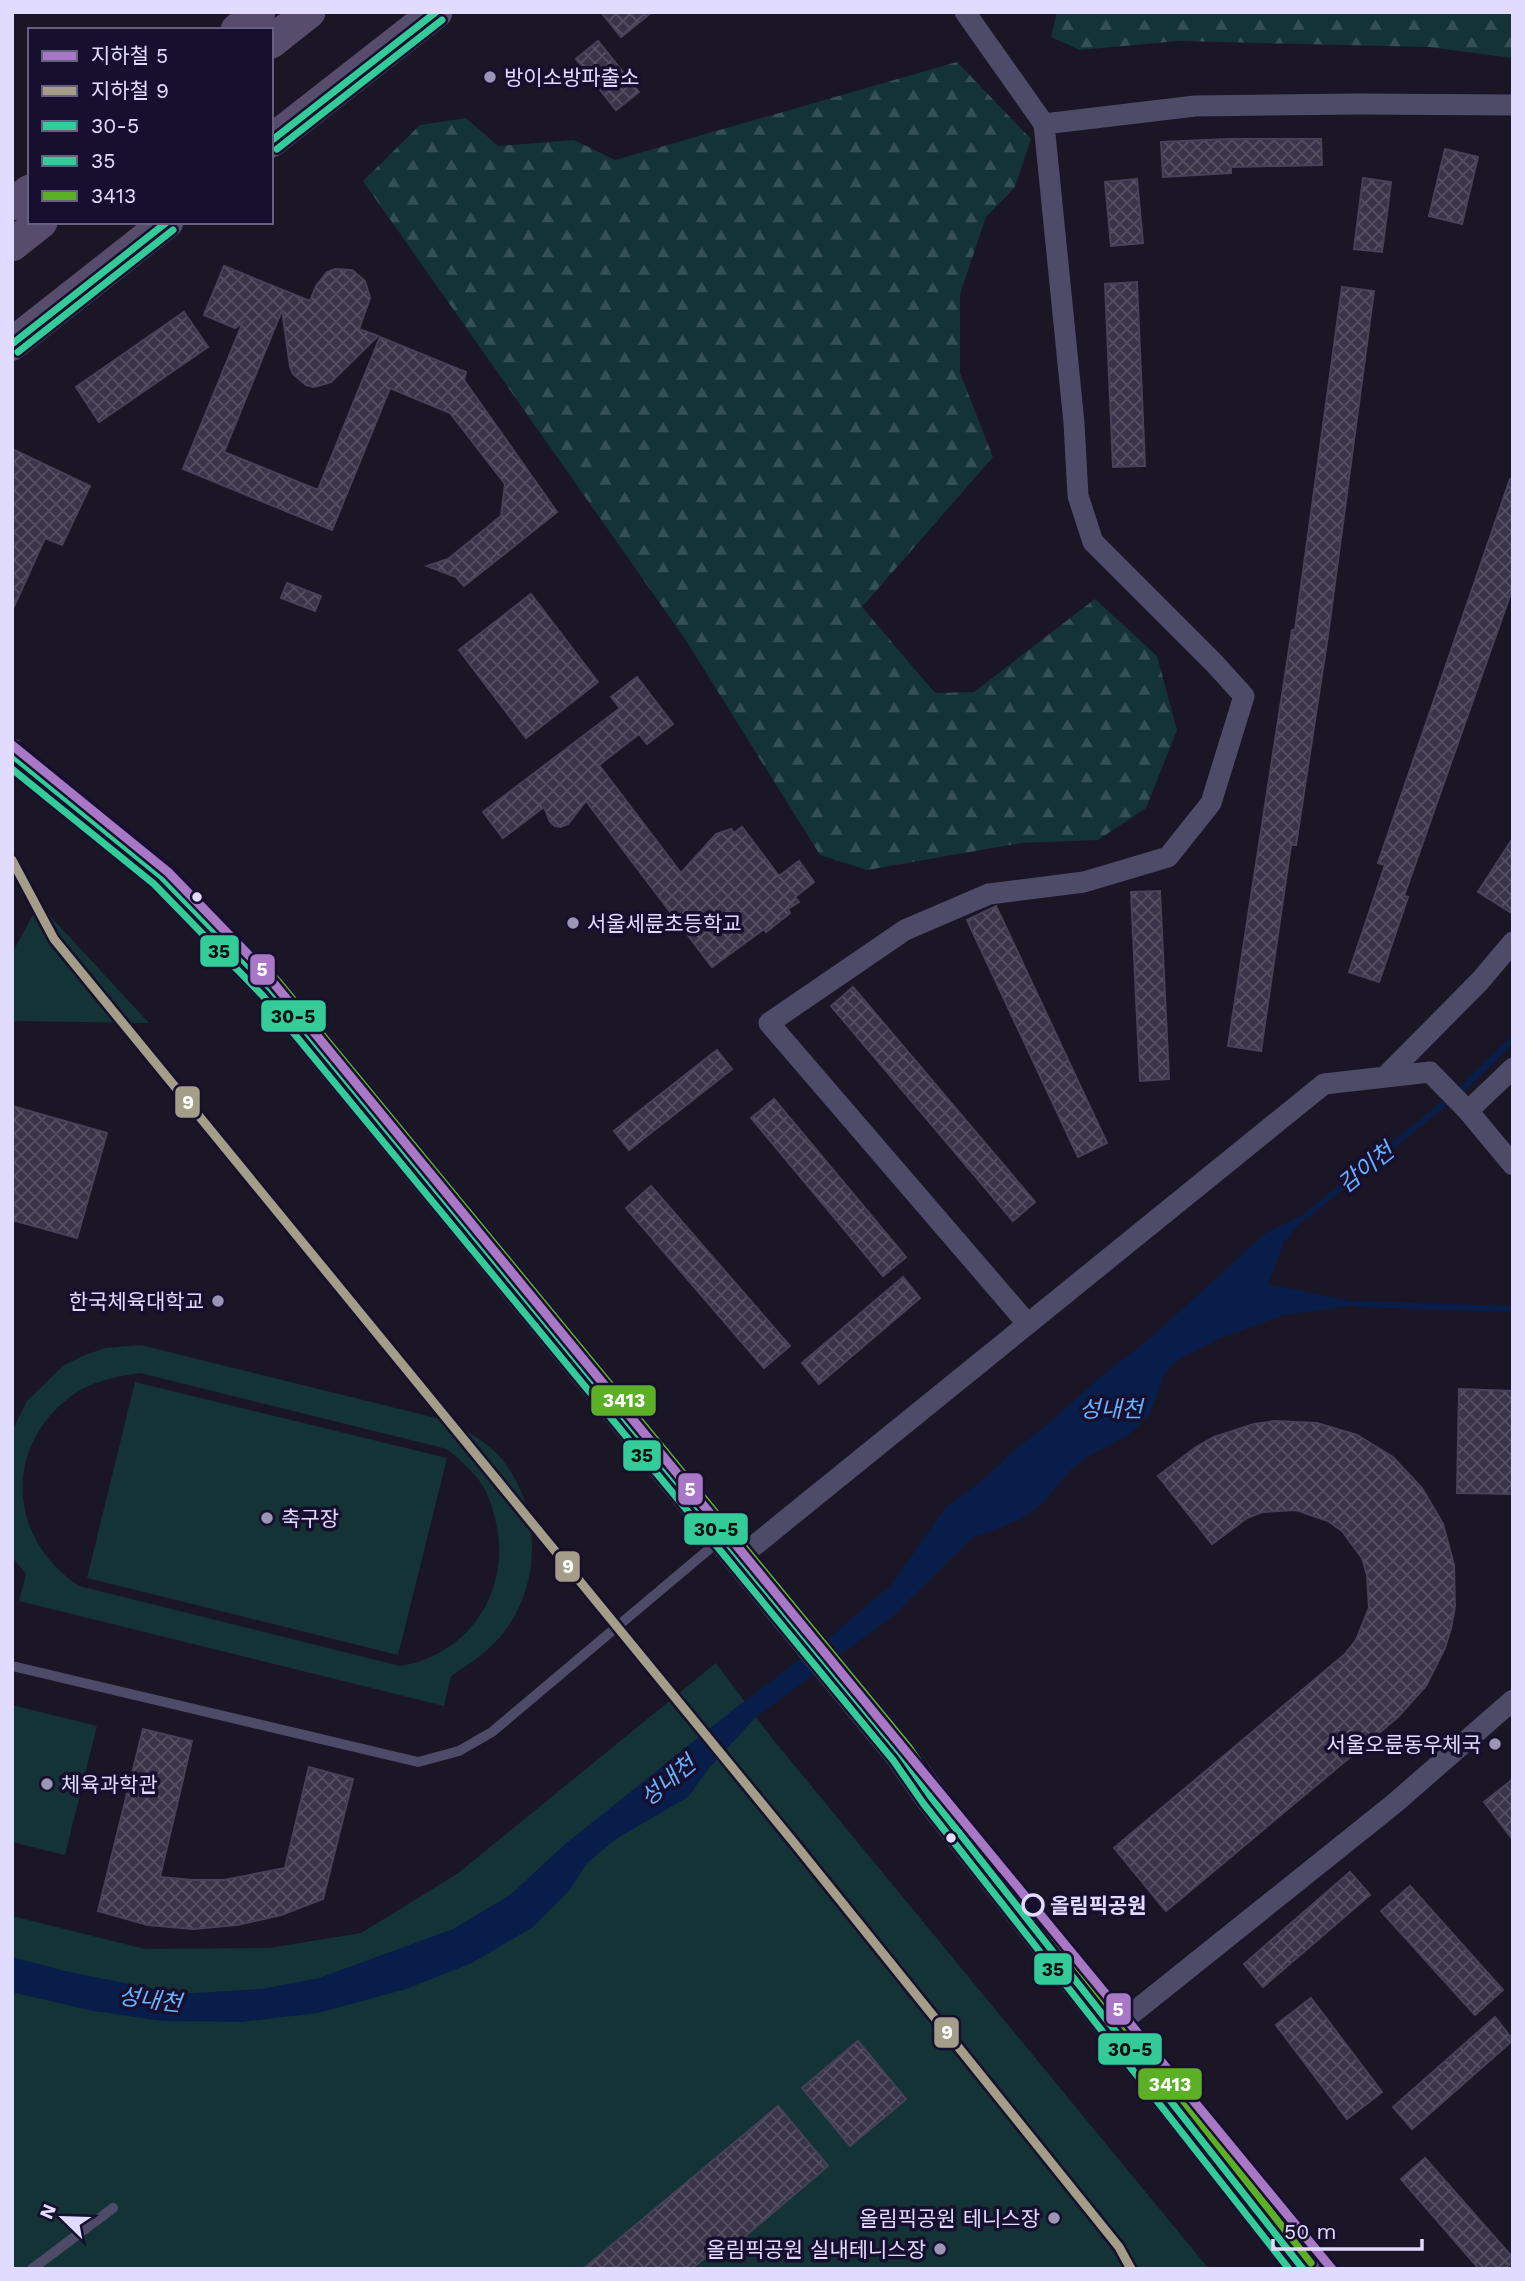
<svg xmlns="http://www.w3.org/2000/svg" width="1525" height="2281" viewBox="0 0 1525 2281" font-family="'Work Sans','Noto Sans KR',sans-serif">
<style>
.forest{fill:url(#forest-firs)}
.park{fill:#133336;fill-rule:evenodd}
.water{fill:#091d4b}
.lines{fill:none;stroke-linecap:round;stroke-linejoin:round}
.stream{stroke:#091d4b;stroke-width:6}
.building{fill:url(#building-cross-hatch);stroke:#474159;stroke-width:2}
.service{stroke:#4d4b67;stroke-width:10}
.minor{stroke:#4d4b67;stroke-width:21}
.primary{stroke:#574c6b;stroke-width:33}
.bus-1-casing{stroke:#160f2d;stroke-width:12}
.bus-2-casing{stroke:#160f2d;stroke-width:12}
.bus-3-casing{stroke:#160f2d;stroke-width:12}
.bus-1{stroke:#3c9;stroke-width:7}
.bus-2{stroke:#3c9;stroke-width:7}
.bus-3{stroke:#5bb025;stroke-width:7}
.metro-1-casing{stroke:#160f2d;stroke-width:14}
.metro-2-casing{stroke:#160f2d;stroke-width:14}
.metro-1{stroke:#a878c6;stroke-width:9}
.metro-2{stroke:#a49d87;stroke-width:9}
.poi-dot{fill:#9b96b3;stroke:#160f2d;stroke-width:2.5}
.bus-dot{fill:#e1dbff;stroke:#160f2d;stroke-width:2.5}
.stop-dot{fill:#160f2d;stroke:#e1dbff;stroke-width:3.5}
.labels{text-anchor:middle;dominant-baseline:central;stroke-width:7;stroke-linejoin:round;paint-order:stroke}
.poi-label{font-size:21px;fill:#e1dbff;stroke:#160f2d;text-anchor:start}
.stop-label{font-size:21px;font-weight:bold;fill:#e1dbff;stroke:#160f2d;text-anchor:start}
.water-label{font-size:23px;font-style:italic;fill:#69b4ff;stroke:#160f2d}
.line-badge{stroke:#160f2d;stroke-width:2.5}
.badge-label{font-size:19px;text-anchor:middle;font-weight:bold;fill:#fff}
.pale-badge-label{font-size:19px;text-anchor:middle;font-weight:bold;fill:#111}
</style>
<defs>
<pattern id="forest-firs" width="22" height="20" patternUnits="userSpaceOnUse" patternTransform="scale(1.75)"><rect width="22" height="20" fill="#133336"/><path d="M5 1l3.5 6h-7zM16 11l3.5 6h-7z" fill="#355054"/></pattern>
<pattern id="building-cross-hatch" width="8" height="8" patternUnits="userSpaceOnUse" patternTransform="scale(1.75)"><rect width="8" height="8" fill="#393447"/><path d="M0 0l8 8M0 8l8-8" fill="none" stroke="#555163"/></pattern>
</defs>
<rect width="100%" height="100%" fill="#1a1626"/>
<path class="forest" d="M1057,12H1513V58L1428,47L1178,41L1080,50L1051,37Z
M957,62L1031,139L1015,187L986,217L960,294V373L993,457L862,607L935,693L974,692L1095,599L1157,656L1177,730L1146,808L1098,840L1021,843L867,870L820,855L685,639L363,181L420,125L466,118L498,146L574,140L615,160Z"/>
<path class="park" d="M39,904L149,1023L12,1021V953Z
M141,1345L452,1422C469,1433 487,1442 500,1457C541,1505 543,1582 504,1632C490,1651 470,1663 451,1676L444,1706L19,1601L26,1574L12,1557L13,1429L27,1401L64,1365L85,1355L105,1348ZM140,1373L447,1449C459,1459 472,1470 481,1483C489,1495 493,1509 496,1523C509,1580 481,1637 426,1659C418,1663 408,1664 400,1666L79,1586C9,1540 2,1449 70,1397C91,1381 115,1377 140,1373Z
M135,1382L447,1458L398,1655L87,1578Z
M716,1663L771,1737L1209,2269H12V1916L145,1949L268,1948L361,1933L457,1874Z
M12,1705L97,1726L65,1855L12,1842Z"/>
<path class="water" d="M1311,1211L1284,1242L1268,1284L1364,1304L1284,1315L1221,1338L1177,1360L1165,1373L1150,1414L1130,1434L1085,1458L1070,1471L1044,1502L1028,1515L1003,1527L973,1537L893,1616L755,1718L709,1768L688,1797L616,1839L588,1862L569,1891L533,1927L472,1963L406,1989L318,2013L242,2022L162,2021L88,2010L12,1992V1957L65,1971L179,1994L262,1989L319,1978L453,1929L510,1895L564,1845L734,1709L836,1632L892,1584L945,1508L982,1481L1012,1452L1048,1424L1098,1379L1155,1334L1267,1232Z"/>
<g class="lines">
<path class="stream" d="M1307,1215L1461,1090L1513,1039
M1357,1304L1513,1309"/>
</g>
<path class="building" d="M601,12H652L621,37Z
M598,41L639,92L616,110L576,59Z
M1229,139H1321L1322,165L1231,167V173L1163,177L1161,142Z
M1445,149L1478,157L1462,224L1429,216Z
M1363,178L1391,182L1382,252L1354,249Z
M1137,179L1143,243L1111,246L1105,182Z
M224,266L310,301L316,286L327,272L335,269L352,270L365,281L370,298L359,329L378,336L331,382L314,387L306,385L293,374L290,367L282,310L224,452L318,490L380,337L466,372L464,380L557,512L464,586L456,577L427,566L448,559L501,516L505,484L450,413L390,388L332,530L183,469L243,322L235,328L204,315Z
M1137,282L1145,466L1113,467L1105,284Z
M1342,287L1374,291L1328,635L1296,845H1291L1261,1051L1228,1046L1292,630H1295Z
M184,312L208,347L99,422L76,387Z
M12,449L90,486L62,545L45,538L12,611Z
M1510,479H1513V587L1404,896L1408,897L1379,982L1349,972L1385,865L1378,863Z
M287,583L321,596L315,611L281,598Z
M531,594L598,682L526,738L459,650Z
M637,677L673,724L647,744L639,734L599,765L681,873L716,834L731,829L734,833L742,827L779,876L799,861L814,882L795,897L799,902L788,909L790,913L766,932L764,929L712,967L586,801L568,824L561,827L555,826L550,822L544,807L503,838L483,812L620,708L611,697Z
M1513,838V914L1478,892Z
M1160,891L1169,1079L1140,1081L1131,892Z
M996,906L1107,1143L1078,1157L967,920Z
M853,987L1035,1202L1013,1221L831,1006Z
M717,1050L732,1069L629,1150L614,1131Z
M774,1099L906,1257L883,1276L751,1118Z
M12,1106L107,1133L77,1238L12,1220Z
M651,1186L790,1346L764,1368L626,1208Z
M903,1277L920,1298L819,1384L802,1363Z
M1459,1389L1513,1391V1494L1457,1493Z
M1275,1421L1317,1423L1357,1435L1393,1457L1422,1488L1443,1524L1454,1565L1455,1607L1451,1628L1445,1648L1426,1686L1398,1717L1166,1911L1114,1848L1345,1654L1356,1640L1369,1608L1367,1575L1362,1558L1342,1531L1328,1521L1296,1510L1262,1512L1247,1518L1212,1544L1158,1476L1196,1447L1214,1437L1254,1424Z
M143,1729L192,1741L160,1877L193,1880H224L285,1868L309,1767L353,1779L323,1899L281,1915L237,1925L193,1929L148,1925L98,1911Z
M1513,1779V1840L1484,1802Z
M1350,1872L1370,1895L1263,1987L1244,1964Z
M1410,1886L1503,1990L1475,2015L1381,1911Z
M1311,1998L1382,2092L1347,2119L1276,2025Z
M1495,2017L1513,2040L1412,2129L1393,2107Z
M858,2041L906,2099L850,2146L802,2088Z
M778,2106L828,2166L717,2260L711,2253L691,2269H583Z
M1425,2158L1513,2258V2262L1505,2269H1479L1401,2179Z"/>
<g class="lines">
<path class="service" d="M12,1666L418,1762L459,1751L492,1732L720,1540
M32,2269L113,2208"/>
<path class="minor" d="M965,12L1044,124L1195,106L1358,104L1513,105
M1387,1075L1480,981L1513,942
M1468,1111L1513,1068
M1027,1323L769,1023L905,930L989,894L1084,882L1168,857L1211,803L1244,696L1215,664L1093,542L1078,496L1074,423L1044,124
M739,1558L1324,1084L1430,1072L1468,1111L1513,1165
M1114,2028L1395,1803L1513,1700"/>
<path class="primary" d="M237,30L259,12
M271,42L309,12
M271,141L436,12
M12,204L30,191
M12,245L41,222
M12,344L167,222
M12,755L161,876L271,989L901,1754L931,1797L1303,2269"/>
<g class="bus-1-casing">
<path id="bus-1" d="M271,141L436,12
M12,344L167,222
M12,755L161,876L271,989L901,1754L931,1797L1303,2269"/>
</g>
<g class="bus-2-casing">
<path id="bus-2" d="M277,149L442,20
M18,352L173,230
M12,769L154,884L263,996L893,1760L923,1803L1289,2269"/>
</g>
<g class="bus-3-casing">
<path id="bus-3" d="M19,747L168,868L279,982L909,1747L939,1791L1311,2263"/>
</g>
<use href="#bus-1" class="bus-1"/>
<use href="#bus-2" class="bus-2"/>
<use href="#bus-3" class="bus-3"/>
<g class="metro-1-casing">
<path id="metro-1" d="M12,745L168,872L262,969L1332,2269"/>
</g>
<g class="metro-2-casing">
<path id="metro-2" d="M12,860L54,939L795,1844L1119,2247L1131,2269"/>
</g>
<use href="#metro-1" class="metro-1"/>
<use href="#metro-2" class="metro-2"/>
</g>
<g class="poi-dot">
<circle cx="490" cy="77" r="7"/>
<circle cx="573" cy="923" r="7"/>
<circle cx="218" cy="1301" r="7"/>
<circle cx="267" cy="1518" r="7"/>
<circle cx="1495" cy="1744" r="7"/>
<circle cx="47" cy="1784" r="7"/>
<circle cx="1054" cy="2218" r="7"/>
<circle cx="940" cy="2249" r="7"/>
</g>
<g class="bus-dot">
<circle cx="197" cy="897" r="6"/>
<circle cx="951" cy="1838" r="6"/>
</g>
<circle class="stop-dot" cx="1033" cy="1905" r="10"/>
<g class="labels">
<g class="poi-label">
<text x="504" y="77">방이소방파출소</text>
<text x="587" y="923">서울세륜초등학교</text>
<text x="204" y="1301" text-anchor="end">한국체육대학교</text>
<text x="281" y="1518">축구장</text>
<text x="1481" y="1744" text-anchor="end">서울오륜동우체국</text>
<text x="61" y="1784">체육과학관</text>
<text x="1040" y="2218" text-anchor="end">올림픽공원 테니스장</text>
<text x="926" y="2249" text-anchor="end">올림픽공원 실내테니스장</text>
</g>
<g class="stop-label">
<text x="1050" y="1905">올림픽공원</text>
</g>
<g class="water-label">
<text transform="translate(1366 1168) rotate(-39)">감이천</text>
<text x="1111" y="1409">성내천</text>
<text transform="translate(668 1781) rotate(-40)">성내천</text>
<text transform="translate(150 2000) rotate(7)">성내천</text>
</g>
</g>
<g class="line-badge">
<rect x="199" y="934" width="41" height="34" rx="7" fill="#3c9"/>
<rect x="249" y="953" width="27" height="33" rx="7" fill="#a878c6"/>
<rect x="260" y="999" width="67" height="34" rx="7" fill="#3c9"/>
<rect x="174" y="1085" width="27" height="34" rx="7" fill="#a49d87"/>
<rect x="590" y="1384" width="67" height="33" rx="7" fill="#5bb025"/>
<rect x="622" y="1439" width="40" height="33" rx="7" fill="#3c9"/>
<rect x="677" y="1472" width="27" height="34" rx="7" fill="#a878c6"/>
<rect x="683" y="1512" width="66" height="34" rx="7" fill="#3c9"/>
<rect x="554" y="1550" width="27" height="33" rx="7" fill="#a49d87"/>
<rect x="1033" y="1952" width="40" height="34" rx="7" fill="#3c9"/>
<rect x="1105" y="1992" width="27" height="34" rx="7" fill="#a878c6"/>
<rect x="933" y="2016" width="27" height="33" rx="7" fill="#a49d87"/>
<rect x="1097" y="2032" width="66" height="34" rx="7" fill="#3c9"/>
<rect x="1137" y="2067" width="66" height="34" rx="7" fill="#5bb025"/>
</g>
<g class="badge-label">
<text x="262" y="976">5</text>
<text x="188" y="1109">9</text>
<text x="624" y="1407">3413</text>
<text x="690" y="1496">5</text>
<text x="568" y="1573">9</text>
<text x="1118" y="2016">5</text>
<text x="947" y="2039">9</text>
<text x="1170" y="2091">3413</text>
</g>
<g class="pale-badge-label">
<text x="219" y="958">35</text>
<text x="293" y="1023">30-5</text>
<text x="642" y="1462">35</text>
<text x="716" y="1536">30-5</text>
<text x="1053" y="1976">35</text>
<text x="1130" y="2056">30-5</text>
</g>
<rect width="1525" height="2281" fill="none" stroke="#e1dbff" stroke-width="28"/>
<rect x="28" y="28" width="245" height="196" fill="#160f2d" stroke="#676181" stroke-width="2"/>
<rect x="42" y="51" width="35" height="10" fill="#a878c6" stroke="#676181" stroke-width="2"/>
<text x="91" y="63" font-size="21" fill="#e1dbff">지하철 5</text>
<rect x="42" y="86" width="35" height="10" fill="#a49d87" stroke="#676181" stroke-width="2"/>
<text x="91" y="98" font-size="21" fill="#e1dbff">지하철 9</text>
<rect x="42" y="121" width="35" height="10" fill="#33cc99" stroke="#676181" stroke-width="2"/>
<text x="91" y="133" font-size="21" fill="#e1dbff">30-5</text>
<rect x="42" y="156" width="35" height="10" fill="#33cc99" stroke="#676181" stroke-width="2"/>
<text x="91" y="168" font-size="21" fill="#e1dbff">35</text>
<rect x="42" y="191" width="35" height="10" fill="#5bb025" stroke="#676181" stroke-width="2"/>
<text x="91" y="203" font-size="21" fill="#e1dbff">3413</text>
<g transform="translate(63 2218) rotate(293)" stroke="#160f2d" stroke-width="5" paint-order="stroke">
<path d="M0-5L12 26L0 18L-12 26Z" fill="#e1dbff"/>
<text y="-10" font-size="19" font-weight="bold" text-anchor="middle" fill="#e1dbff">N</text>
</g>
<path d="M1273 2239v10h149v-10" fill="none" stroke="#e1dbff" stroke-width="3.5"/>
<text x="1284" y="2239" font-size="21" fill="#e1dbff" stroke="#160f2d" stroke-width="5" paint-order="stroke">50 m</text>
</svg>
